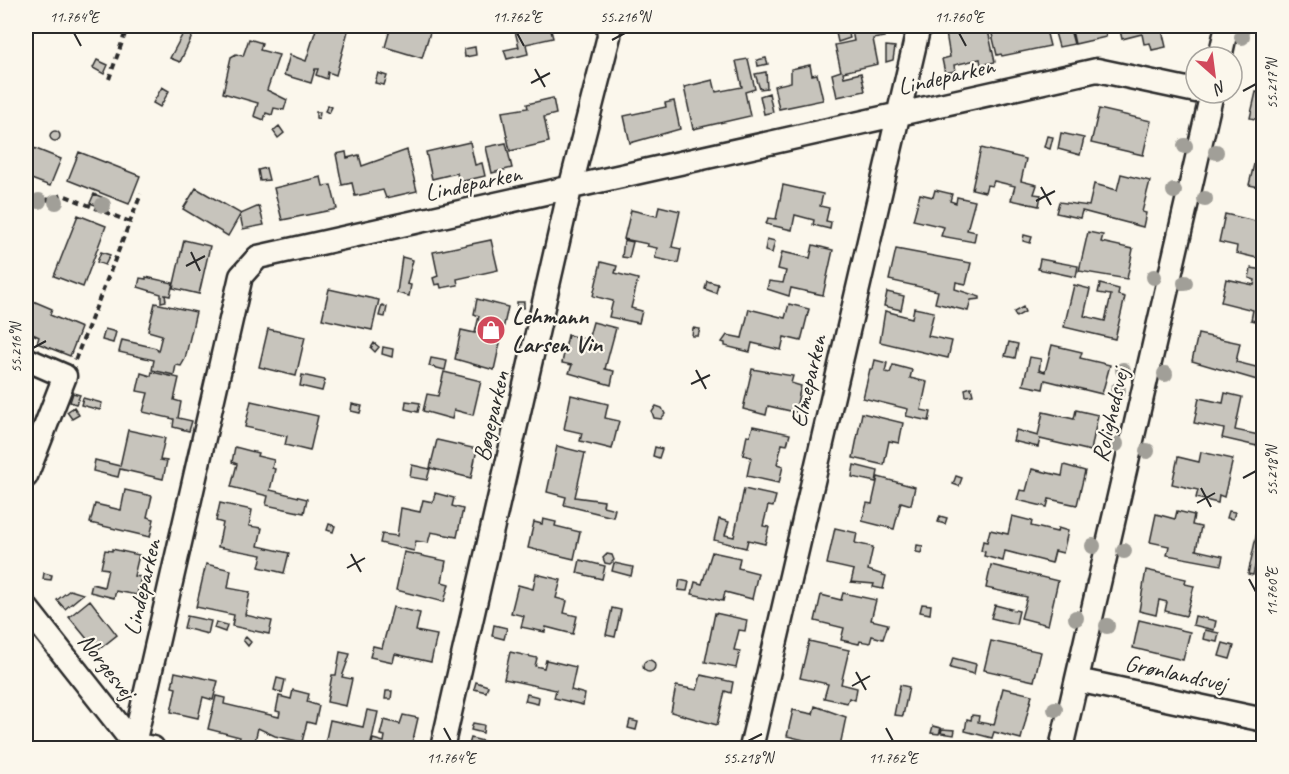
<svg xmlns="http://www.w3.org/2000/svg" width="1289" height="774" viewBox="0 0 1289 774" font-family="Caveat,sans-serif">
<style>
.building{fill:#c7c4bc;stroke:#2b2b2b;stroke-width:1.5}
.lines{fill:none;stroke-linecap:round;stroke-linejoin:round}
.minor-casing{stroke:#2b2b2b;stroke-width:27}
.path{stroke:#2b2b2b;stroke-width:4;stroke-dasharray:6 4.5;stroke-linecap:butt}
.minor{stroke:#fbf7ec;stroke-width:22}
.tree{fill:#a19f98}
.ticks{fill:none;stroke:#2b2b2b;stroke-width:2}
.labels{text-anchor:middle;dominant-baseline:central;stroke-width:4.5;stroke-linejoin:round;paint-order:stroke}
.street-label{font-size:24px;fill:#2b2b2b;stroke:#fbf7ec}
.poi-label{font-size:24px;font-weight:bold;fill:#2b2b2b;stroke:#fbf7ec;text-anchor:start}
.neatline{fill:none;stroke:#2b2b2b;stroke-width:2}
.ticks-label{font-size:15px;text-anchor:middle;fill:#2b2b2b}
</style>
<rect width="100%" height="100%" fill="#fbf7ec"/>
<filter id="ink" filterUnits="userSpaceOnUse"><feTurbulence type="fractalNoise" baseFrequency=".0167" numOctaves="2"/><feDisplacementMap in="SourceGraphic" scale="12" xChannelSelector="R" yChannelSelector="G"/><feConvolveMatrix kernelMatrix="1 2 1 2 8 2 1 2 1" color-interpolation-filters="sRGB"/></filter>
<g filter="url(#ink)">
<path class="building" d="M317,26H331L348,31L336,75L328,72L327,79L316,75L318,69H315L311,83L284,75L290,55L306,61Z
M391,26H432L422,58L385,47Z
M522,26H558L550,27L553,38L526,44L528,54L507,59L504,50L519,47L515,31L523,29Z
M847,26L850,38L838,42L835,28Z
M851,26H881L884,37L873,39L878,64L843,72L844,77L861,73L865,91L837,97L832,74L841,71L835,45L854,41Z
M953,26H987L995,62L981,65L980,59L954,65L955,71L945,73L942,59L950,57L945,27Z
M999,26H1045L1050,46L1002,56L1001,54L997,55L991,30L1001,32Z
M1069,26L1074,44L1059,47L1054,29Z
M1071,26H1104L1106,37L1075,44Z
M1119,26H1161L1166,47L1152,50L1150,43L1144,44L1142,34L1122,39Z
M186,28L194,32L180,62L170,58Z
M249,39L262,43L260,50L279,55L267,90L287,100L284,110L274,108L272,115L266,113L264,120L254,116L258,103L223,93L231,57L236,54L243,56Z
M886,46L895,47L893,60L886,62Z
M475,47L476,55L465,57L464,49Z
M766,58L768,64L758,66L757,60Z
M748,59L755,89L745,92L750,116L693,129L684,87L713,80L716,92L742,87L736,61Z
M97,60L108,65L104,74L93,68Z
M810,65L812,75L817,74L823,100L779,109L774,86L791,82V69Z
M766,72L767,88L760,89L755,74Z
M378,73L387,76L384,85L375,83Z
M162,87L169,91L160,107L153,103Z
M1256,92L1264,93V121L1250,118Z
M769,93L773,112L764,114L760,96Z
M553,98L556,114L544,117L549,142L510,151L502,112L528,108L527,104Z
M674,101L680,129L630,143L624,116L666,107L665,103Z
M328,105L332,107L329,113L325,111Z
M1099,109L1151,121L1143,155L1091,143Z
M316,112H320L319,119L316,118Z
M279,126L284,133L278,138L273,131Z
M50 136a5 5 0 1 1 10 0a5 5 0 1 1-10 0Z
M1061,133L1084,138L1080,155L1058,149Z
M1047,136L1053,137L1050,149L1044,147Z
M470,142L475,165L482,163L485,176L459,182L457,173L432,179L426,152Z
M506,143L512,168L492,173L486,147Z
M26,145L61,159L50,186L26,177Z
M981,148L1026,159L1021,181L1037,185L1034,194L1041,195L1039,206L1011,200L1015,186L994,181L992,186L987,185L985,192L972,189Z
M407,150L417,191L386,198L383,190L355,196L352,183L342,185L336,154L346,152L347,158L359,155L362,166Z
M79,152L140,176L129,204L68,180Z
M1255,160L1264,162V188L1249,185Z
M266,168L269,180L260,181L258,170Z
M1121,174L1150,181L1142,212L1146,213L1143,227L1082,211L1080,218L1056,213L1059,202L1089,206L1094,184L1117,190Z
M321,177L323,186L331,185L337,209L282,220L274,188Z
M783,185L823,194L820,206L829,208L826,221L831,222L830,229L813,225L814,220L795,215L792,230L766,224L768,218L776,219Z
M196,188L241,214L259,206L264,225L243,229L240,215L228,236L183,209Z
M935,190L952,194L950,201L956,203L957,197L975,201L967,230L976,232L974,242L941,236L944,227L913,220L920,194L933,197Z
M94,194L104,198L101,207L90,203Z
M659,206L680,211L672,247L681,249L678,263L655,258L657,248L647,246L648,244L624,239L631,210L657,216Z
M1225,214L1264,223V256L1258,254L1257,258L1236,253L1237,246L1219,242Z
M78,215L106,226L83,287L54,276Z
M1088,232L1103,235L1101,242L1133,249L1127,279L1079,271Z
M1024,235L1032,237L1030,243L1023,241Z
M767,239L775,241L772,253L765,251Z
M184,240L210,246L199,294L173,288Z
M491,240L498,270L457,279L458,285L441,288L440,284L435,285L433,278L438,276L433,252Z
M624,240L633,242L629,258L622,257Z
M813,245L833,250L823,295L791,288L789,296L767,289L769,281L783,283L786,271L778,269L782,252L810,258Z
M896,249L971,263L966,284L956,282L955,289L980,297V299L971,300L968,311L935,303L938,291L889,280Z
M101,252L110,255L105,265L97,262Z
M402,257L413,260L407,284L411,285L409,296L397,293Z
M1040,259L1078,266L1076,277L1038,269Z
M601,262L617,266L615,273L638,279L631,308L642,311L639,323L609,317L613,301L593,296Z
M1251,268L1264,270V323L1251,320L1253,310L1221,302L1226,279L1254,285L1255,280L1249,278Z
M146,277L173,283L170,296L165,295L166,301L161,302V294L138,287L140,278L146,279Z
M707,281L718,284L716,293L705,289Z
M1100,284L1119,289L1118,295L1125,297L1115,339L1064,327L1074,285L1090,289L1084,316L1105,321L1111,295L1098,293Z
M329,289L379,300L372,330L322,319Z
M887,292L904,296L901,310L884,306Z
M26,298L52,309L50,315L81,328L70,356L37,343L39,337L26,331Z
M477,299L508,307L494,370L455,359L461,330L475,333L479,316L474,314Z
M517,302H524V308L517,307Z
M155,303L196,312L185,359L181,366L176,365L174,375L152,370L154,360L119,352L122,340L156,348L158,351L162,335L148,331Z
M789,304L809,309L801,341L784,337L781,350L752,343L750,352L725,346V343L722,342L727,335L742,338L749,309L785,318Z
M382,305L387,307L385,317L379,316Z
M1023,307L1025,312L1016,317L1014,312Z
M914,308L934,312L928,336L952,341L948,358L880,342L885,311L912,318Z
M593,322L616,328L605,369L614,371L611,385L569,373L572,365L562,363L568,335L588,340Z
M693,328L700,329L698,336H692Z
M105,329L116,332L113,343L102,340Z
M268,329L305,337L296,376L259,367Z
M1198,334L1240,343L1236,362L1260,368L1257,380L1192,361Z
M1009,342L1018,344L1015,358L1005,356Z
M374,343L379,347L375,352L371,348Z
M1052,345L1082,352L1080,358L1110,365L1102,394L1045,380L1043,389L1023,385L1030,357L1041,359L1039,370L1045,372Z
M383,347L393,349L392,357L382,354Z
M431,358L447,361L445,370L429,366Z
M875,360L887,363L885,372L890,373L893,365L912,370L910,378L927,382L921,410L931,412L929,421L906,416L908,409L863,398L870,369H873Z
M26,369L34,372L30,381L26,379Z
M752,369L793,376L791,383L801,386L795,412L768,406L766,415L743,409Z
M152,372L179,378L174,400L181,402L178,418L192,421L189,431L173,427L174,419L143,412L148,393L137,391L141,373L151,376Z
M444,372L481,381L473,415L454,410L452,419L423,411L427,394L438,396Z
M302,375L325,380L322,391L300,386Z
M971,387L973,395L966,396L965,389Z
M73,393L80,395L76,404L70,402Z
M1225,393L1242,397L1235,430L1259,435L1257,446L1222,438L1224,429L1194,423L1199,398L1223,403Z
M571,395L608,404L605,418L619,421L612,449L580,441L582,433L564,429Z
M83,398L102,403L100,410L81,405Z
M251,401L318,416L310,451L285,445L287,436L245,427Z
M406,401L420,403L418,412L405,409Z
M352,404L362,406L360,413L351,411Z
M656,406L662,408L665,414L661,419L654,418L652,412Z
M74,407L79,415L72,419L67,412Z
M1076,410L1098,415L1091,451L1040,439L1038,447L1013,441L1016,430L1038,436L1043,412L1074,419Z
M862,413L903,423L899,443L889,441L884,465L853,458Z
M753,426L790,434L787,445L782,444L777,464L783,466L779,483L747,476L751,457L743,455L747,435L750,436Z
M128,430L165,438L160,460L167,461L163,479L120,469L118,477L93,471L95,460L120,466Z
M437,440L477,449L471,478L430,468Z
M557,446L585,453L575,497L604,501L603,506L615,509L613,517L564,505L566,497L547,492Z
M235,447L258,453L257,456L274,460L272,468L275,469L270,490L307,499L304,513L266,505L268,496L231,487L237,464L232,462Z
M655,447L662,449L659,458L653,456Z
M1201,452L1233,459L1224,497L1219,495L1218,503L1196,498L1198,490L1172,484L1178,457L1199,462Z
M412,465L430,469L427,480L410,477Z
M854,465L878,471L876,482L852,477Z
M1064,465L1085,471L1077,505L1049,499L1047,507L1017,500L1020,490L1026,491L1032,469L1062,476Z
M956,476L962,478L959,486L953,484Z
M878,477L915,487L911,505L901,502L894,529L862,521L867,503L872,504Z
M744,489L776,496L773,507L768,506L763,526L769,527L765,544L748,540L746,548L714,540L719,519L729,522L725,535L734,537Z
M125,490L152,496L147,517L154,519L150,537L90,523L95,504L121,510Z
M435,493L454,498L452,506L463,509L457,537L431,532L428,543L416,541L414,551L380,543L382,534L397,536L401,508L420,512L423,500L433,502Z
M220,503L252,510L249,526L262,528L258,546L289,553L284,573L259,567L262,555L218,547L223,523L216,521Z
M1177,511L1194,515L1192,525L1201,527L1196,550L1223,556L1221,565L1167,555L1169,546L1150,542L1156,514L1175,519Z
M1229,511L1235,512L1233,519L1227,518Z
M1261,514L1264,515V531L1253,575L1248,574Z
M940,516L947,518L945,524L938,522Z
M1012,516L1032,521L1031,526L1057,532L1058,528L1068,531L1063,553L1055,551L1052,563L1005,551L1003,561L984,556L985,552L981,551L983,541L987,542L990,530L1008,534Z
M543,519L556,522L555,526L580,532L574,559L528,548L534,522L542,524Z
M329,524L335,526L333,532L327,530Z
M835,528L857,533L855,543L873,547L868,570L886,576L883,589L873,587L874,584L851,582L854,570L827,564Z
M917,545L923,546L921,553L916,552Z
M112,549L139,555L134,576L141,577L137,595L116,591L114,598L90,592L92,584L104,587L108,569L101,568L105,550L112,551Z
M404,552L446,561L442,582L449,584L444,602L396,590Z
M712,552L740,558L738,568L758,573L752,599L725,592L723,601L692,594L695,582L702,584Z
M607,554L612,555L614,560L610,564L605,563L603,558Z
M580,560L605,566L602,579L577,573Z
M614,563L633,567L631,576L612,571Z
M206,564L231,570L228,588L250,592L245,615L272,621L269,634L232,626L234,615L196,607Z
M991,565L1058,581L1048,625L1021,618L1027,597L986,588Z
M1146,570L1186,579L1185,584L1194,586L1186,616L1165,611L1167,602L1159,600L1156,615L1139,611Z
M44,573L52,575L51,580L43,579Z
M536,574L561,580L556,598L567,601L564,613L577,616L573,634L546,627L545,632L521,627L524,616L511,613L518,585L533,589Z
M680,580L689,582L687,591L678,590Z
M70,590L83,594L65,609L57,600Z
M843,593L876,600L871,620L888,624L883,639L872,636L870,643L860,641L859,644L841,640L844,628L815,621L821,595L841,600Z
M90,600L117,635L97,651L69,617Z
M922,604L931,605L930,614L920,612Z
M995,605L1019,611L1016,624L991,618Z
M393,607L420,613L416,631L437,635L431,662L395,654L393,662L370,657L373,646L382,648Z
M612,608L621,610L615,637L606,635Z
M715,613L747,620L745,631L739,630L734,650L740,651L736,668L705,662Z
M187,616L211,621L208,634L184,628Z
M1195,616L1216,621L1214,630L1193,625Z
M1139,620L1190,632L1183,660L1133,648Z
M216,622L227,625L225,632L214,628Z
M494,625L507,628L504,639L492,636Z
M1205,630L1219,633L1217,642L1203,639Z
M246,637L251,642L248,646L243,640Z
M809,641L849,650L841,684L857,688L855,700L849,698L847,703L824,698L828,684L800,678Z
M991,641L1041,652L1034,681L984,670Z
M1223,643L1234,646L1230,659L1219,656Z
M340,652L350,654L342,677L352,679L346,706L327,702L332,675H336Z
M510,652L537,658L535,666L544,668L546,660L576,667L571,690L585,694L583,705L554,698L556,690L504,679Z
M953,658L976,664L974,674L950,668Z
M643 666a6 6 0 1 1 12 0a6 6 0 1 1-12 0Z
M175,672L218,681L213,700L203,697L198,718L171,712L176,688L172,687Z
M701,675L733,682L731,693L725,691L717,725L671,712L676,686L697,690Z
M277,678L285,680L282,693L274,690Z
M476,682L488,686L486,692L474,689Z
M900,685L909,687L903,716L894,715Z
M1003,688L1032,695L1021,739L994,732L992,738L965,731L967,719L971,720L972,715L979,716L978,722L994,725Z
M293,690L309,694L307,702L319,706L315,724L307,722L302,742L275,736L258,728L254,745L239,742L240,737L208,729L216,696L225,698L224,704L279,717L280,712L276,711L279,696L291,699Z
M386,691H392L391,699H385Z
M527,694L539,697L538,704L525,701Z
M815,706L846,717L840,746L844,748H816L817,743L787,736L793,710L813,714Z
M367,710L378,712L370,748H324L330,720L363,727Z
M403,715L418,718L411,748H371L373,739L384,742L385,736L380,735L384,720L400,724Z
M630,720L638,722L636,730L628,728Z
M473,723L484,725L483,733L471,730Z
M933,726L941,728L939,734L931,733Z
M942,729L955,730L954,735L941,733Z
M471,738L509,748L510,744L521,747V748H468Z"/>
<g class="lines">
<g class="minor-casing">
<path id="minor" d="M1220,57L1227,26
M26,359L65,376L26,476
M26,607L134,744L153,748
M1077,680L1264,720
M133,748L241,276L258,257L1097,70L1196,91
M442,748L570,189L609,36L608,26
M751,748L919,26
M1061,748L1212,93"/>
</g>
<path class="path" d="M109,79L126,31L131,26
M26,193L49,200L63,195L130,222
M75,360L141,194"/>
<use href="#minor" class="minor"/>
</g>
<g class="tree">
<circle cx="1242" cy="37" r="8"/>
<circle cx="1185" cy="146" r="8"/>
<circle cx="1216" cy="152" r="8"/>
<circle cx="1174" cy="191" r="8"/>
<circle cx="1205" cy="199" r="8"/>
<circle cx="39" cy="201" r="8"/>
<circle cx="56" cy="202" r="8"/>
<circle cx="103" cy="205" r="8"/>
<circle cx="1154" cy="277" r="8"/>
<circle cx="1185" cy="283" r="8"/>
<circle cx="1123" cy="370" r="8"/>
<circle cx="1165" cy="374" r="8"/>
<circle cx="1118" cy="390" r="8"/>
<circle cx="1116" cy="444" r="8"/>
<circle cx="1147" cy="451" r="8"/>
<circle cx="1093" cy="546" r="8"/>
<circle cx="1124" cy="551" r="8"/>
<circle cx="1076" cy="618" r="8"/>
<circle cx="1107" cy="626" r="8"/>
<circle cx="1055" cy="709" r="8"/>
</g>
</g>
<path class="ticks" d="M74,33L81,46M517,33L524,46M959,33L966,46M612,40L625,33M535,69L545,87M531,83L550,73M1243,91L1256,84M1041,187L1051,205M1036,201L1055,191M191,252L200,271M186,266L205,256M33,348L46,341M696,370L706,389M691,384L710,375M1243,478L1256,471M1201,488L1211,507M1197,503L1215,493M351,554L361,572M347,568L365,558M1249,579L1256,592M856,672L866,690M852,686L870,676M444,728L451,741M886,728L893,741M748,741L762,734"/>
<defs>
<g id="shop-disc" transform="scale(1.5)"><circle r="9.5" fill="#d1495b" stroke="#fbf7ec"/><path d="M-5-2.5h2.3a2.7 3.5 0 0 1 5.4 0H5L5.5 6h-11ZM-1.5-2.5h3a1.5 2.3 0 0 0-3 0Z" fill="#fff"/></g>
</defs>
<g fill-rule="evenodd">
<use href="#shop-disc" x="491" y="330"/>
</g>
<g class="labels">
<g class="street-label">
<text transform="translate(946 76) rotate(-13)">Lindeparken</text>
<text transform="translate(473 183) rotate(-12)">Lindeparken</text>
<text transform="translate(808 381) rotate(-77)">Elmeparken</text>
<text transform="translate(1110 415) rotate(-77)">Rolighedsvej</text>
<text transform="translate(491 416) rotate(-77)">Bøgeparken</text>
<text transform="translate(142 587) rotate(-77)">Lindeparken</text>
<text transform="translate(107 666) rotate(52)">Norgesvej</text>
<text transform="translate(1176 673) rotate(12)">Grønlandsvej</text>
</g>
<g class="poi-label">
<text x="512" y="316">Lehmann<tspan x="512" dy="28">Larsen Vin</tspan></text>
</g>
</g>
<rect width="1289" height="774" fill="none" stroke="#fbf7ec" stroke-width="66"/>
<g transform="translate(1214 75) rotate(152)"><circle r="28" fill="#fbf7ec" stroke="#a8a59f" stroke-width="1.5"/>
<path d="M0-4.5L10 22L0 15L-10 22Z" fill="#d1495b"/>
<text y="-9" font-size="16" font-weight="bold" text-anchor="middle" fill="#2b2b2b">N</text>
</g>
<rect x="33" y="33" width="1223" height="708" class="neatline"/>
<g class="ticks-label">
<text x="74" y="22">11.764°E</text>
<text x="517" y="22">11.762°E</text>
<text x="625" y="22">55.216°N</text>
<text x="959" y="22">11.760°E</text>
<text transform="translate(1272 84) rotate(-90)" y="5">55.217°N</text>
<text transform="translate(16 348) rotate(-90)" y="5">55.216°N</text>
<text transform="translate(1272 471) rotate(-90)" y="5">55.218°N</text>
<text transform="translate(1272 592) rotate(-90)" y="5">11.760°E</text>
<text x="451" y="763">11.764°E</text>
<text x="748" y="763">55.218°N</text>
<text x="893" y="763">11.762°E</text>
</g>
</svg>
